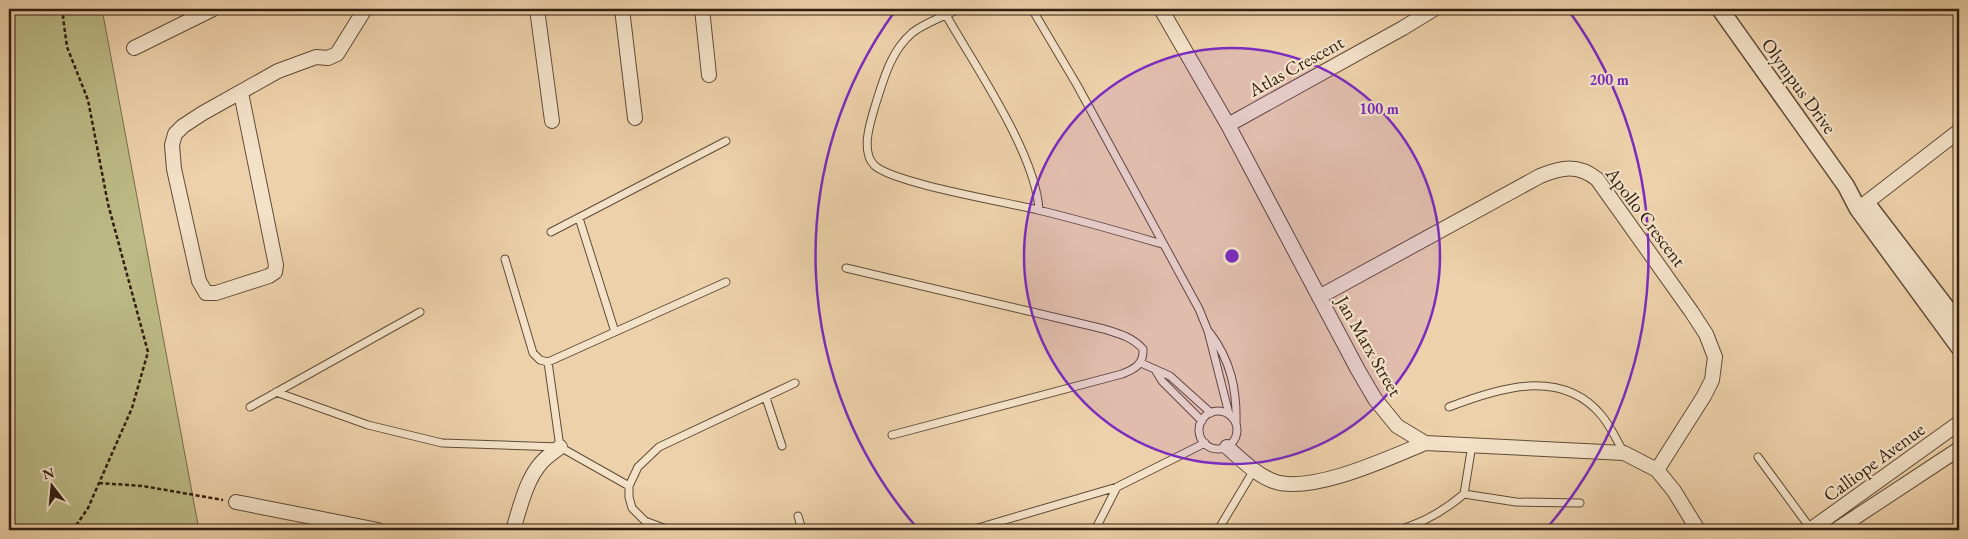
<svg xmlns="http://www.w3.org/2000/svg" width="1968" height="539" viewBox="0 0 1968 539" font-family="'EB Garamond',serif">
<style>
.green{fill:#bcba86;stroke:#766c4a}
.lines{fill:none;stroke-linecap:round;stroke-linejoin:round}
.service-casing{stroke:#604b36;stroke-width:9}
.minor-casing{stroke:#604b36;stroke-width:16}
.tertiary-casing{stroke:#604b36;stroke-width:19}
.path{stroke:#311e0f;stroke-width:2.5;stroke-dasharray:4 2.5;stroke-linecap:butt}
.service{stroke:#f3e1c8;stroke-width:7}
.minor{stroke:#f3e1c8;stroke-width:14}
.tertiary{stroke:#f3e1c8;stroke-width:16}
.ring{fill:none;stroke:#7b2cbf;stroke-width:2.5}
.labels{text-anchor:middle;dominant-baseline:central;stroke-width:4.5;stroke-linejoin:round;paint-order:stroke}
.street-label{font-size:19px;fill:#311e0f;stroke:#f3e1c8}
.centre{fill:#7b2cbf;stroke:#f3e1c8;stroke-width:2.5}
.ring-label{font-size:15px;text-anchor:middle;font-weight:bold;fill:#7b2cbf;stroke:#f3e1c8;stroke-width:4.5;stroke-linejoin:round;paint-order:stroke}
</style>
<rect width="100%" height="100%" fill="#edd1aa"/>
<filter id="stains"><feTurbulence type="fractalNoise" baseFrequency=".004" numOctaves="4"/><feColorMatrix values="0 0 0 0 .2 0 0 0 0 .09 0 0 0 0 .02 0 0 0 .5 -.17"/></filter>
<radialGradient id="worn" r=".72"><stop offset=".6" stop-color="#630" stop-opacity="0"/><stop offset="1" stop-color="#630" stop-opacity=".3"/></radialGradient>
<path class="green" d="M9,9H102L199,530H9Z"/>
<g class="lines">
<g class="service-casing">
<path id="service" d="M959,9C945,16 924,23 912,33C891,51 884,78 876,103C871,120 860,150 874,165C892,183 1006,202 1038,210C1080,220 1121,232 1162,244
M1032,9L1077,85L1199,309L1208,331L1229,414
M946,15C975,66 1036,154 1039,210
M579,218L615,332
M551,232L726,141
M505,259L533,353L540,360L548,362L726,282
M846,268L1104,329C1120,334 1132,337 1143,349C1144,364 1135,369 1122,374L892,435
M1210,333C1231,361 1237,390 1236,424
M548,362L560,447
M1141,363L1170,376L1211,413
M1156,371L1162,381L1202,421
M276,392L368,425L442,443L560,447L629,486
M766,398L782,446
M250,407L420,312
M1449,407C1498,388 1562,367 1602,416C1611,427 1617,441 1624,453
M1199 430a19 19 0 1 1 38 0a19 19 0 1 1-38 0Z
M1758,457L1811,529
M1464,494L1516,502L1580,503
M798,516L802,530
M669,530L645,521L632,508L629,497V486L638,467L659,447L795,383
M971,530L1117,487L1205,443
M1095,530L1117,487
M1218,530L1254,470
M1398,530C1423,523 1444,511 1464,494L1472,445"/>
</g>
<g class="minor-casing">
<path id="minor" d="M537,9L552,121
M622,9L635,118
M702,9L709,75
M1161,9L1228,125L1358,370L1375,399L1397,426L1425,443L1624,453L1657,470L1674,491L1698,530
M134,48L213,9
M241,93L276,265L275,272L269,276L216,293H206L199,281L174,169L172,145L175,134L183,126L203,113L278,71L316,57L328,58L337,54L365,9
M1228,125L1403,28L1434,9
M1858,209L1959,131
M1319,297L1540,176C1562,167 1578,164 1597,179L1691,311L1706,334L1715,357L1712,380L1704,396L1657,470
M1227,447C1241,459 1255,474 1273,481C1310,495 1389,458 1425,443
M236,502L378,530
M513,530C520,508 526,479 542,462C547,456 554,452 560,447
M1810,530L1959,423
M1836,530L1959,449"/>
</g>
<g class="tertiary-casing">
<path id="tertiary" d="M1720,9L1846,186L1858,209L1959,347
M1868,205L1959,324"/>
</g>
<path class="path" d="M66,9L63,17L67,47L88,100L108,204L148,352L132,408L88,508L73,530
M99,483L143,486L223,500"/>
<use href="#service" class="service"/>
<use href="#minor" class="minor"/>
<use href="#tertiary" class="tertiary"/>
</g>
<circle cx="1232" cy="256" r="208" fill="#7b2cbf" fill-opacity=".12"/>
<g class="ring">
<circle cx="1232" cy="256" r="208"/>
<path d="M918 529A416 416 0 0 1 895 11M1569 11A416 416 0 0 1 1546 529"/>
</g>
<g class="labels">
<g class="street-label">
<text transform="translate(1296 66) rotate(-29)">Atlas Crescent</text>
<text transform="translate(1799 86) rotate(54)">Olympus Drive</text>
<text transform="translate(1646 217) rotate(53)">Apollo Crescent</text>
<text transform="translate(1369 346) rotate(60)">Jan Marx Street</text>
<text transform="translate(1874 462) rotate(-36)">Calliope Avenue</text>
</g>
</g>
<circle cx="1232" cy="256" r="8" class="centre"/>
<g class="ring-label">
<text x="1609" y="85">200 m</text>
<text x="1379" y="114">100 m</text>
</g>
<rect width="1968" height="539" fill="none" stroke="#edd1aa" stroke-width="30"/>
<rect x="10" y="10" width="1948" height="519" fill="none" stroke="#311e0f" stroke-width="2.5"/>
<rect x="15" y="15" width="1938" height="509" fill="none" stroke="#311e0f"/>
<g transform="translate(52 486) rotate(344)" stroke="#f3e1c8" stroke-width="4" paint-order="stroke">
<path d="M0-4L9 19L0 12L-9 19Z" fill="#311e0f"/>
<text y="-8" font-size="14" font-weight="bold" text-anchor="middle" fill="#311e0f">N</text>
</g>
<rect width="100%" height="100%" filter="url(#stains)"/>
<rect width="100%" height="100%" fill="url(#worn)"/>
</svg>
